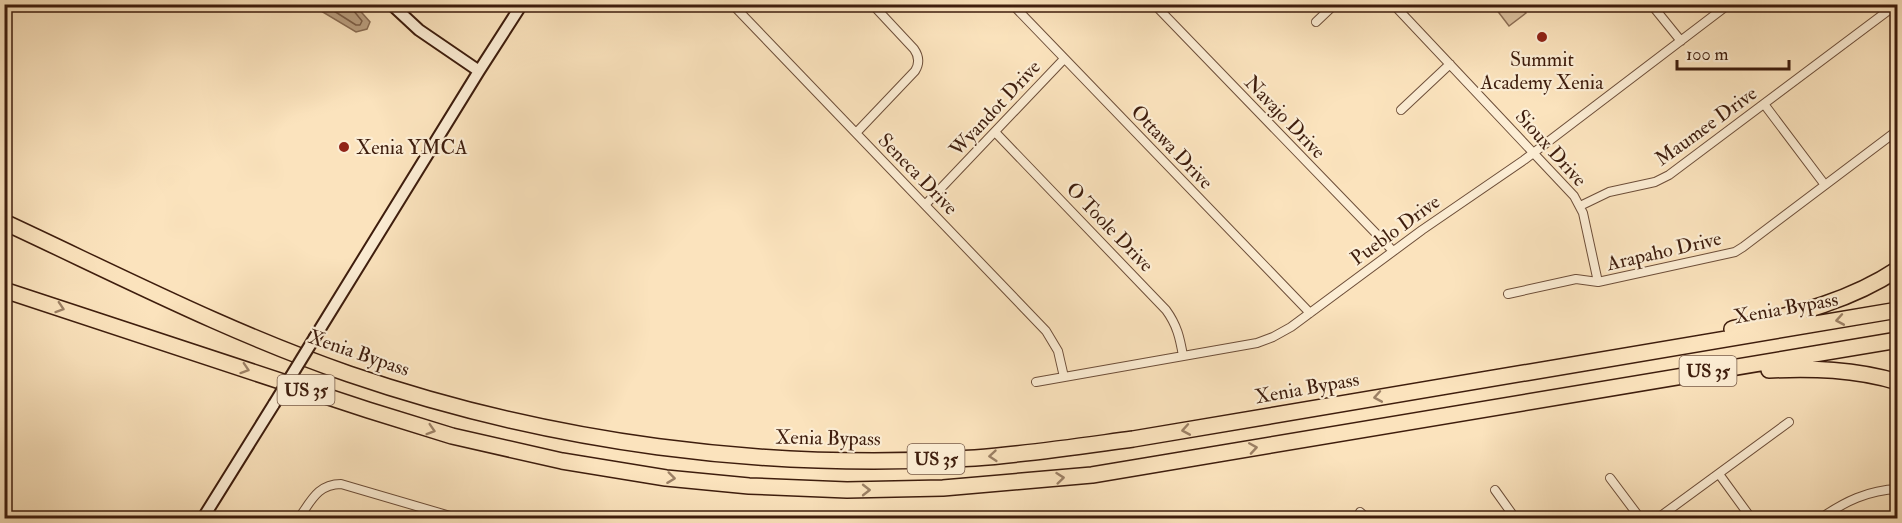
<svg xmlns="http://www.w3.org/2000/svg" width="1902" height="523" viewBox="0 0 1902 523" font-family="'IM FELL Double Pica',serif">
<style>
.green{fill:#dbc19f;stroke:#8c6f56;stroke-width:1.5}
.water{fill:#bba081;stroke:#896c53;stroke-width:1.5}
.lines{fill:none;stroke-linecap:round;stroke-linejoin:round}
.shore{stroke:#7c5e47;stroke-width:1.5}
.street-casing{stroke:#6d4e39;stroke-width:10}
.secondary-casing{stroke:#3e1d0d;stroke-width:14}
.highway-casing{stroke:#3e1d0d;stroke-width:18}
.street{stroke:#fcedd4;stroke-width:8}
.secondary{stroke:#fcedd4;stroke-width:10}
.highway{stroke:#fbe3bd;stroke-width:15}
.secondary-bridge-casing{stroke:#3e1d0d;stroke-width:14;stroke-linecap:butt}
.secondary-bridge{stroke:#fcedd4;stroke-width:10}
.oneway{stroke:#9c8065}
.poi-dot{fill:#8f2418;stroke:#fcedd4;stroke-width:2}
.labels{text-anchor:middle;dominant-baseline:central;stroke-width:4.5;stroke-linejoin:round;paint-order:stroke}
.shield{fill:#fcedd4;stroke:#775b49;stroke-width:1.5}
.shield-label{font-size:18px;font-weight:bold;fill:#3e1d0d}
.poi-label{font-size:20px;fill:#3e1d0d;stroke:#fcedd4}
.street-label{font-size:20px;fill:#3e1d0d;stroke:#fcedd4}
</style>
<rect width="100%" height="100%" fill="#fbe3bd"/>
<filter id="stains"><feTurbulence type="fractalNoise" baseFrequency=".00333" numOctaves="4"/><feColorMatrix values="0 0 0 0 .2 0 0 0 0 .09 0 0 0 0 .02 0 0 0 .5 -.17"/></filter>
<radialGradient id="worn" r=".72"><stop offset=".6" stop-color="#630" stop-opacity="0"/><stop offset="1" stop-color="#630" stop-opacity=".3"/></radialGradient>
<path class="green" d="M1478,5H1519L1526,13L1509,26L1493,5L1482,11Z"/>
<path class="water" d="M311,5H355L370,22L367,29L356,32Z"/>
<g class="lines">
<path class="shore" d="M323,4L356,25H360L362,21L353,10L351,4"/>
<g class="street-casing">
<path id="street" d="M732,4L1046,331L1058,351L1064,377
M1012,4L1310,313
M1154,4L1393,251
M1393,4L1574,196L1583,213L1598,282
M1651,4L1681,41
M1316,22L1335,4
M1764,104L1825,185
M1401,110L1450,64
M995,132L1166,310C1177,325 1180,338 1183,356
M856,133L915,71C920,63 919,56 914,49L872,4
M925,205L1064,59
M1580,206L1609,192L1655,182L1669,175L1897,4
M1508,294L1576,279L1598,282L1735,252L1743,247L1898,130
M1036,382L1257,343L1273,337L1291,327L1422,230L1524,160L1729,4
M1719,474L1751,518
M1610,478L1640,518
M1495,490L1515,518
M1360,512L1367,518
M299,518C311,501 318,484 341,484L457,518
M1658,518L1789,422
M1821,518C1844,502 1868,490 1898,489"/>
</g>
<g class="secondary-casing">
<path id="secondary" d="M391,4L419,30L479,71
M315,337L479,71L522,4
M203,518L274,404"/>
</g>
<g class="highway-casing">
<path id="highway" d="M4,222C118,275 230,333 349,374C550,443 763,471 975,458C1028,454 1081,446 1133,439L1898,310
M4,290L368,410L452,436L562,461L666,478L749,486L847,490L943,488L1092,475L1898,340
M1732,329C1790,315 1847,303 1898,269
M1769,370C1812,368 1855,369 1898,382"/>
</g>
<use href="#street" class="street"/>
<use href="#secondary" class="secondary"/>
<use href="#highway" class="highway"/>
<g class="secondary-bridge-casing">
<path id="secondary-bridge" d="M274,404L315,337"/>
</g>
<use href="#secondary-bridge" class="secondary-bridge"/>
</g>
<defs><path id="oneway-chevron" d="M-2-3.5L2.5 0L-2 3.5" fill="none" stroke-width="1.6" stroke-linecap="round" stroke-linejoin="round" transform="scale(1.5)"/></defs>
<g class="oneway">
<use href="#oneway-chevron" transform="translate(60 308) rotate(18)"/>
<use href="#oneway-chevron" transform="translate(1840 320) rotate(170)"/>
<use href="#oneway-chevron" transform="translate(245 369) rotate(18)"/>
<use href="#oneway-chevron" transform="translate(1378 397) rotate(170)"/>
<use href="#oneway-chevron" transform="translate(431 430) rotate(17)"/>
<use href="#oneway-chevron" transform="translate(1186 430) rotate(170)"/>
<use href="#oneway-chevron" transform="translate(1253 448) rotate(-9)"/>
<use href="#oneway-chevron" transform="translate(993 456) rotate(175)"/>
<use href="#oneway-chevron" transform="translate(671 478) rotate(7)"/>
<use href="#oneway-chevron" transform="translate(1060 478) rotate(-6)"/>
<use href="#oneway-chevron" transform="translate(866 490)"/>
</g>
<g class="poi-dot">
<circle cx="1542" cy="37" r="6"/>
<circle cx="344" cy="147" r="6"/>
</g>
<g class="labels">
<g class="shield">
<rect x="1679.5" y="356" width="57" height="30" rx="4.5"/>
<rect x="277.5" y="375" width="57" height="30" rx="4.5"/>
<rect x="907.5" y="444" width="57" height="30" rx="4.5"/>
</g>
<g class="shield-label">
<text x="1708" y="371">US 35</text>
<text x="306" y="390">US 35</text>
<text x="936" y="459">US 35</text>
</g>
<g class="poi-label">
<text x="1542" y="59">Summit<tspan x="1542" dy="23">Academy Xenia</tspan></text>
<text x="356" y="147" text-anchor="start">Xenia YMCA</text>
</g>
<g class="street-label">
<text transform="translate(995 108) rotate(-47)">Wyandot Drive</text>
<text transform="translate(1285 117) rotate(46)">Navajo Drive</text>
<text transform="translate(1706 126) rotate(-36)">Maumee Drive</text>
<text transform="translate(1172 147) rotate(46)">Ottawa Drive</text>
<text transform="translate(1551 148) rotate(48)">Sioux Drive</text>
<text transform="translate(918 174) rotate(46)">Seneca Drive</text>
<text transform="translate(1110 227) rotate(46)">O Toole Drive</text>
<text transform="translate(1395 230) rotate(-36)">Pueblo Drive</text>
<text transform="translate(1664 251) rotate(-13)">Arapaho Drive</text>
<text transform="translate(1786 308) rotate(-10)">Xenia Bypass</text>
<text transform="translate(359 353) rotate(19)">Xenia Bypass</text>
<text transform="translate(1307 388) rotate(-10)">Xenia Bypass</text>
<text transform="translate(828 438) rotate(1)">Xenia Bypass</text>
</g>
</g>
<rect width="1902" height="523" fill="none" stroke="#fbe3bd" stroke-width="24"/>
<rect x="6" y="6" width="1890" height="511" fill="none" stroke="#3e1d0d" stroke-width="3"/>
<rect x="12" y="12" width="1878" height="499" fill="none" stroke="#3e1d0d" stroke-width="1.5"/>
<path d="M1677 60v9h112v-9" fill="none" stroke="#3e1d0d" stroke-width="3"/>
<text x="1686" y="60" font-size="18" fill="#3e1d0d" stroke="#fcedd4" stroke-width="4.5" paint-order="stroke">100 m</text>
<rect width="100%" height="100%" filter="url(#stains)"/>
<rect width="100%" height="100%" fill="url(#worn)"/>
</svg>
